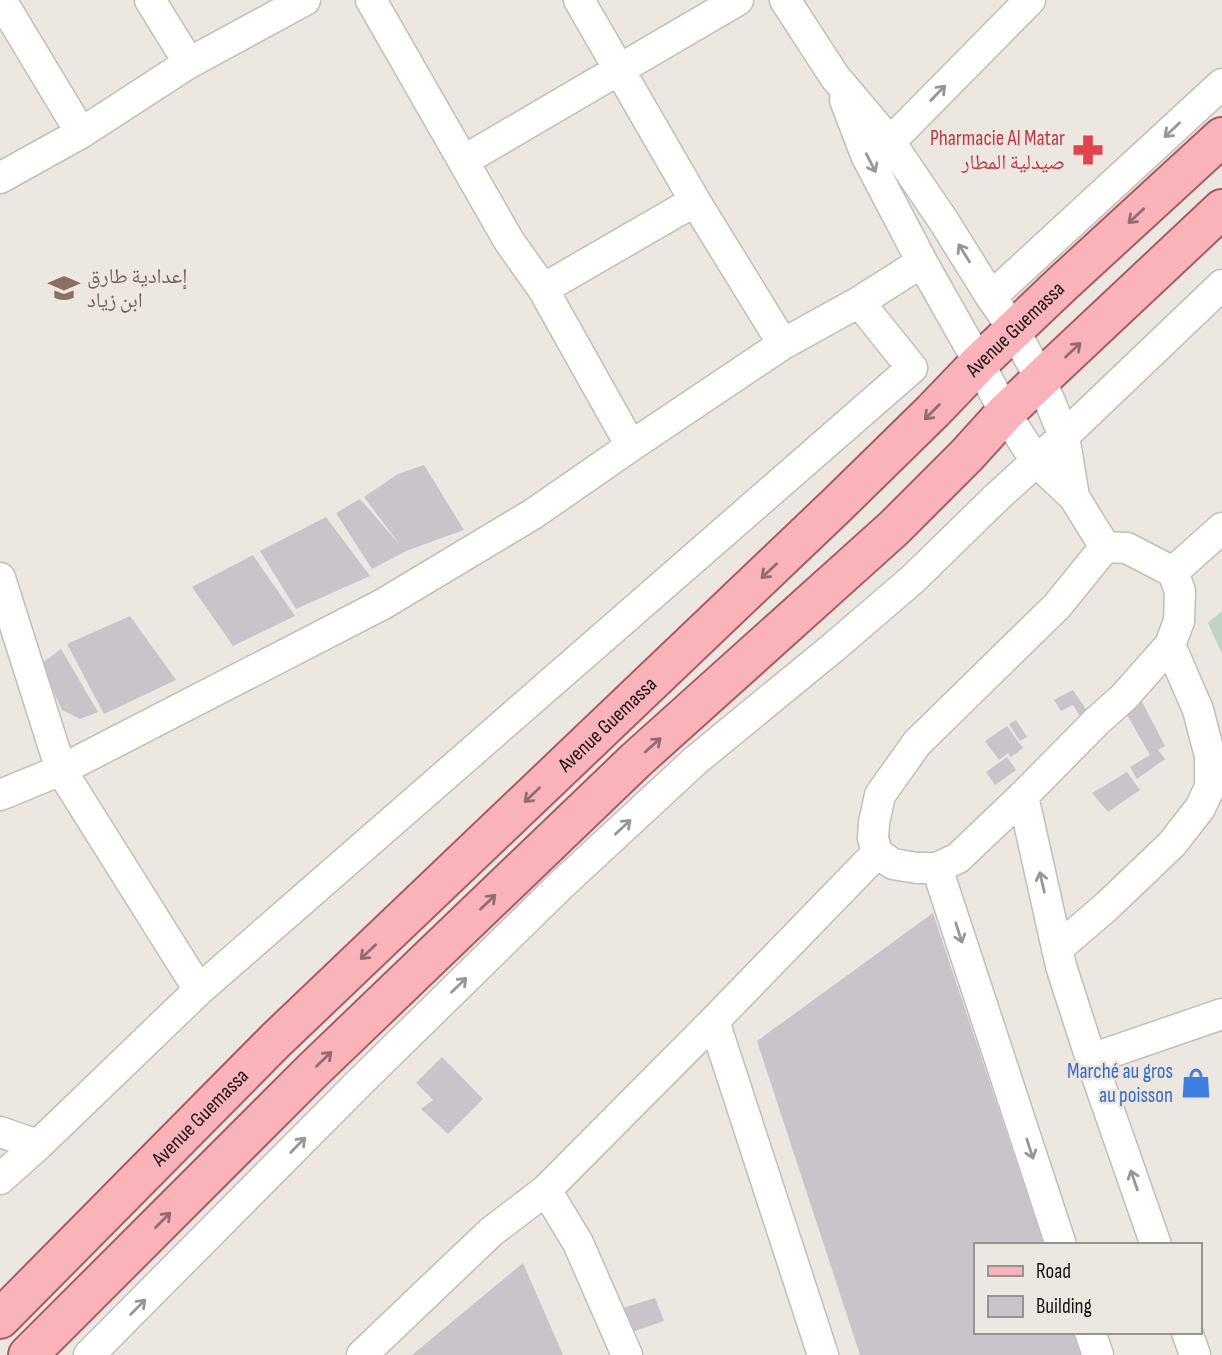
<svg xmlns="http://www.w3.org/2000/svg" width="1222" height="1355" viewBox="0 0 1222 1355" font-family="'Sofia Sans Condensed','Noto Naskh Arabic',sans-serif">
<style>
.green{fill:#bfd3c5}
.building{fill:#c8c4ca}
.lines{fill:none;stroke-linecap:round;stroke-linejoin:round}
.minor-casing{stroke:#c2bdb7;stroke-width:33}
.major-casing{stroke:#a95b62;stroke-width:42}
.minor{stroke:#fff;stroke-width:30}
.major{stroke:#fab3bb;stroke-width:38}
.oneway{stroke:#979695}
.oneway2{stroke:#946c6f}
.labels{text-anchor:middle;dominant-baseline:central;stroke-width:5;stroke-linejoin:round;paint-order:stroke}
.health-label{font-size:21px;fill:#be3a42;stroke:#ede7e2;text-anchor:end}
.education-label{font-size:21px;fill:#785e54;stroke:#ede7e2;text-anchor:start}
.street-label{font-size:21px;fill:#171513;stroke:#ede7e2}
.shop-label{font-size:21px;fill:#366cbe;stroke:#ede7e2;text-anchor:end}
</style>
<rect width="100%" height="100%" fill="#ede7e2"/>
<path class="green" d="M1222,611V654L1208,623Z"/>
<path class="building" d="M424,465L464,530L406,551L372,569L336,513L360,499L400,545L364,497L398,474Z
M326,517L370,576L296,609L260,551Z
M253,555L295,616L233,646L192,587Z
M130,616L176,680L104,714L67,644Z
M61,649L98,712L80,719L62,710L41,664Z
M1073,690L1089,714L1079,715L1073,705L1061,711L1054,700Z
M1141,700L1165,746L1158,750L1165,759L1137,779L1130,767L1150,755L1123,708Z
M1016,720L1027,737L1020,741L1009,724Z
M1007,726L1023,748L1011,757L1008,753L999,760L985,741Z
M1007,757L1016,770L995,785L986,772Z
M1127,772L1140,790L1108,812L1092,793Z
M933,913L1044,1245H975V1332H1073L1081,1355H860L757,1041Z
M442,1057L483,1099L448,1134L421,1109L433,1100L416,1083Z
M523,1263L563,1355H412Z
M655,1298L664,1321L626,1334L616,1310Z"/>
<g class="lines">
<g class="minor-casing">
<path id="minor" d="M1,0L81,133
M150,0L189,63
M371,0L509,241L543,289L631,446
M579,0L695,201L783,344
M785,0L835,77L890,142L943,220L991,297L1014,330L1041,380L1064,436L1074,497
M845,100L866,155L922,262L979,363L1005,413L1036,461L1074,497L1105,547
M890,142L1030,0
M463,161L738,0
M0,178L81,133L189,63L305,0
M543,289L695,201
M991,297L1222,84
M1105,547L1127,548L1173,572L1180,591L1179,621L1170,645L1124,697L1097,721L1023,796L958,858L937,868H917L893,864L877,853L873,838L874,823L880,795L917,743L1057,606Z
M1173,572L1222,528
M0,578L61,770L199,990
M0,795L61,770L383,604L533,514L631,446L783,344L859,302L922,262
M1023,796L1061,966L1091,1059L1156,1245
M937,868L1061,1245
M1057,949L1106,907L1172,844L1200,808L1210,787V756L1198,710L1170,645
M714,1021L823,1355
M1091,1059L1222,1014
M0,1132L38,1145
M0,1179L38,1145L199,990L912,368L859,302
M546,1190L714,1021L877,853
M1090,1332L1098,1355
M1187,1332L1195,1355
M89,1355L360,1082L560,886L696,760L835,646L913,579L998,496L1064,436L1222,285
M362,1355L491,1232L546,1190L578,1243L627,1355"/>
</g>
<g class="major-casing">
<g id="major">
<path id="s1" d="M0,1319L276,1040L838,504L933,411L979,363L1062,284L1222,137"/>
<path d="M28,1355L312,1071L636,760L894,528L967,455L1005,413L1222,209"/>
</g>
</g>
<use href="#minor" class="minor"/>
<use href="#major" class="major"/>
</g>
<defs><path id="oneway-shaft" d="M-6 0H5M1.5-3L5.5 0L1.5 3" fill="none" stroke-width="1.6" stroke-linecap="round" stroke-linejoin="round" transform="scale(1.75)"/></defs>
<g class="oneway">
<use href="#oneway-shaft" transform="translate(938 93) rotate(-46)"/>
<use href="#oneway-shaft" transform="translate(1172 130) rotate(137)"/>
<use href="#oneway-shaft" transform="translate(871 163) rotate(63)"/>
<use href="#oneway-shaft" transform="translate(964 253) rotate(-122)"/>
<use href="#oneway-shaft" transform="translate(623 827) rotate(-43)"/>
<use href="#oneway-shaft" transform="translate(1042 882) rotate(-103)"/>
<use href="#oneway-shaft" transform="translate(959 933) rotate(72)"/>
<use href="#oneway-shaft" transform="translate(459 985) rotate(-44)"/>
<use href="#oneway-shaft" transform="translate(298 1145) rotate(-46)"/>
<use href="#oneway-shaft" transform="translate(1030 1149) rotate(72)"/>
<use href="#oneway-shaft" transform="translate(1134 1180) rotate(-109)"/>
<use href="#oneway-shaft" transform="translate(138 1307) rotate(-45)"/>
</g>
<g class="oneway2">
<use href="#oneway-shaft" transform="translate(1136 216) rotate(137)"/>
<use href="#oneway-shaft" transform="translate(1073 350) rotate(-43)"/>
<use href="#oneway-shaft" transform="translate(932 412) rotate(135)"/>
<use href="#oneway-shaft" transform="translate(769 571) rotate(137)"/>
<use href="#oneway-shaft" transform="translate(653 745) rotate(-42)"/>
<use href="#oneway-shaft" transform="translate(532 795) rotate(136)"/>
<use href="#oneway-shaft" transform="translate(488 902) rotate(-44)"/>
<use href="#oneway-shaft" transform="translate(368 952) rotate(136)"/>
<use href="#oneway-shaft" transform="translate(324 1059) rotate(-44)"/>
<use href="#oneway-shaft" transform="translate(163 1220) rotate(-45)"/>
</g>
<defs>
<g id="pharmacy-bare" transform="scale(2.415)"><path d="M-2-6h4v4h4v4h-4v4h-4v-4h-4v-4h4Z" fill="#e0444e" stroke="#ede7e2" stroke-width="2.5" paint-order="stroke"/></g>
<g id="school-bare" transform="scale(2.415)"><path d="M0-5L7-2L0 1L-7-2ZM-4 1L0 2.5L4 1V4Q0 6-4 4Z" fill="#8d6e63" stroke="#ede7e2" stroke-width="2.5" paint-order="stroke"/></g>
<g id="shop-bare" transform="scale(2.415)"><path d="M-5-2.5h2.3a2.7 3.5 0 0 1 5.4 0H5L5.5 6h-11ZM-1.5-2.5h3a1.5 2.3 0 0 0-3 0Z" fill="#3f7fe0" stroke="#ede7e2" stroke-width="2.5" paint-order="stroke"/></g>
</defs>
<g fill-rule="evenodd">
<use href="#pharmacy-bare" x="1088" y="150"/>
<use href="#school-bare" x="64" y="288"/>
<use href="#shop-bare" x="1196" y="1083"/>
</g>
<g class="labels">
<g class="health-label">
<text x="1065" y="138">Pharmacie Al Matar<tspan x="1065" dy="24">صيدلية المطار</tspan></text>
</g>
<g class="education-label">
<text x="87" y="276">إعدادية طارق<tspan x="87" dy="24">ابن زياد</tspan></text>
</g>
<g class="street-label">
<text stroke="none"><textPath href="#s1" startOffset="1418">Avenue Guemassa</textPath></text>
<text stroke="none"><textPath href="#s1" startOffset="850">Avenue Guemassa</textPath></text>
<text stroke="none"><textPath href="#s1" startOffset="284">Avenue Guemassa</textPath></text>
</g>
<g class="shop-label">
<text x="1173" y="1071">Marché au gros<tspan x="1173" dy="24">au poisson</tspan></text>
</g>
</g>
<rect x="974" y="1243" width="228" height="91" fill="#ede7e2" stroke="#97938f" stroke-width="2"/>
<rect x="988" y="1266" width="35" height="10" fill="#fab3bb" stroke="#97938f" stroke-width="2"/>
<text x="1036" y="1278" font-size="21" fill="#171513">Road</text>
<rect x="988" y="1296" width="35" height="21" fill="#c8c4ca" stroke="#97938f" stroke-width="2"/>
<text x="1036" y="1313" font-size="21" fill="#171513">Building</text>
</svg>
